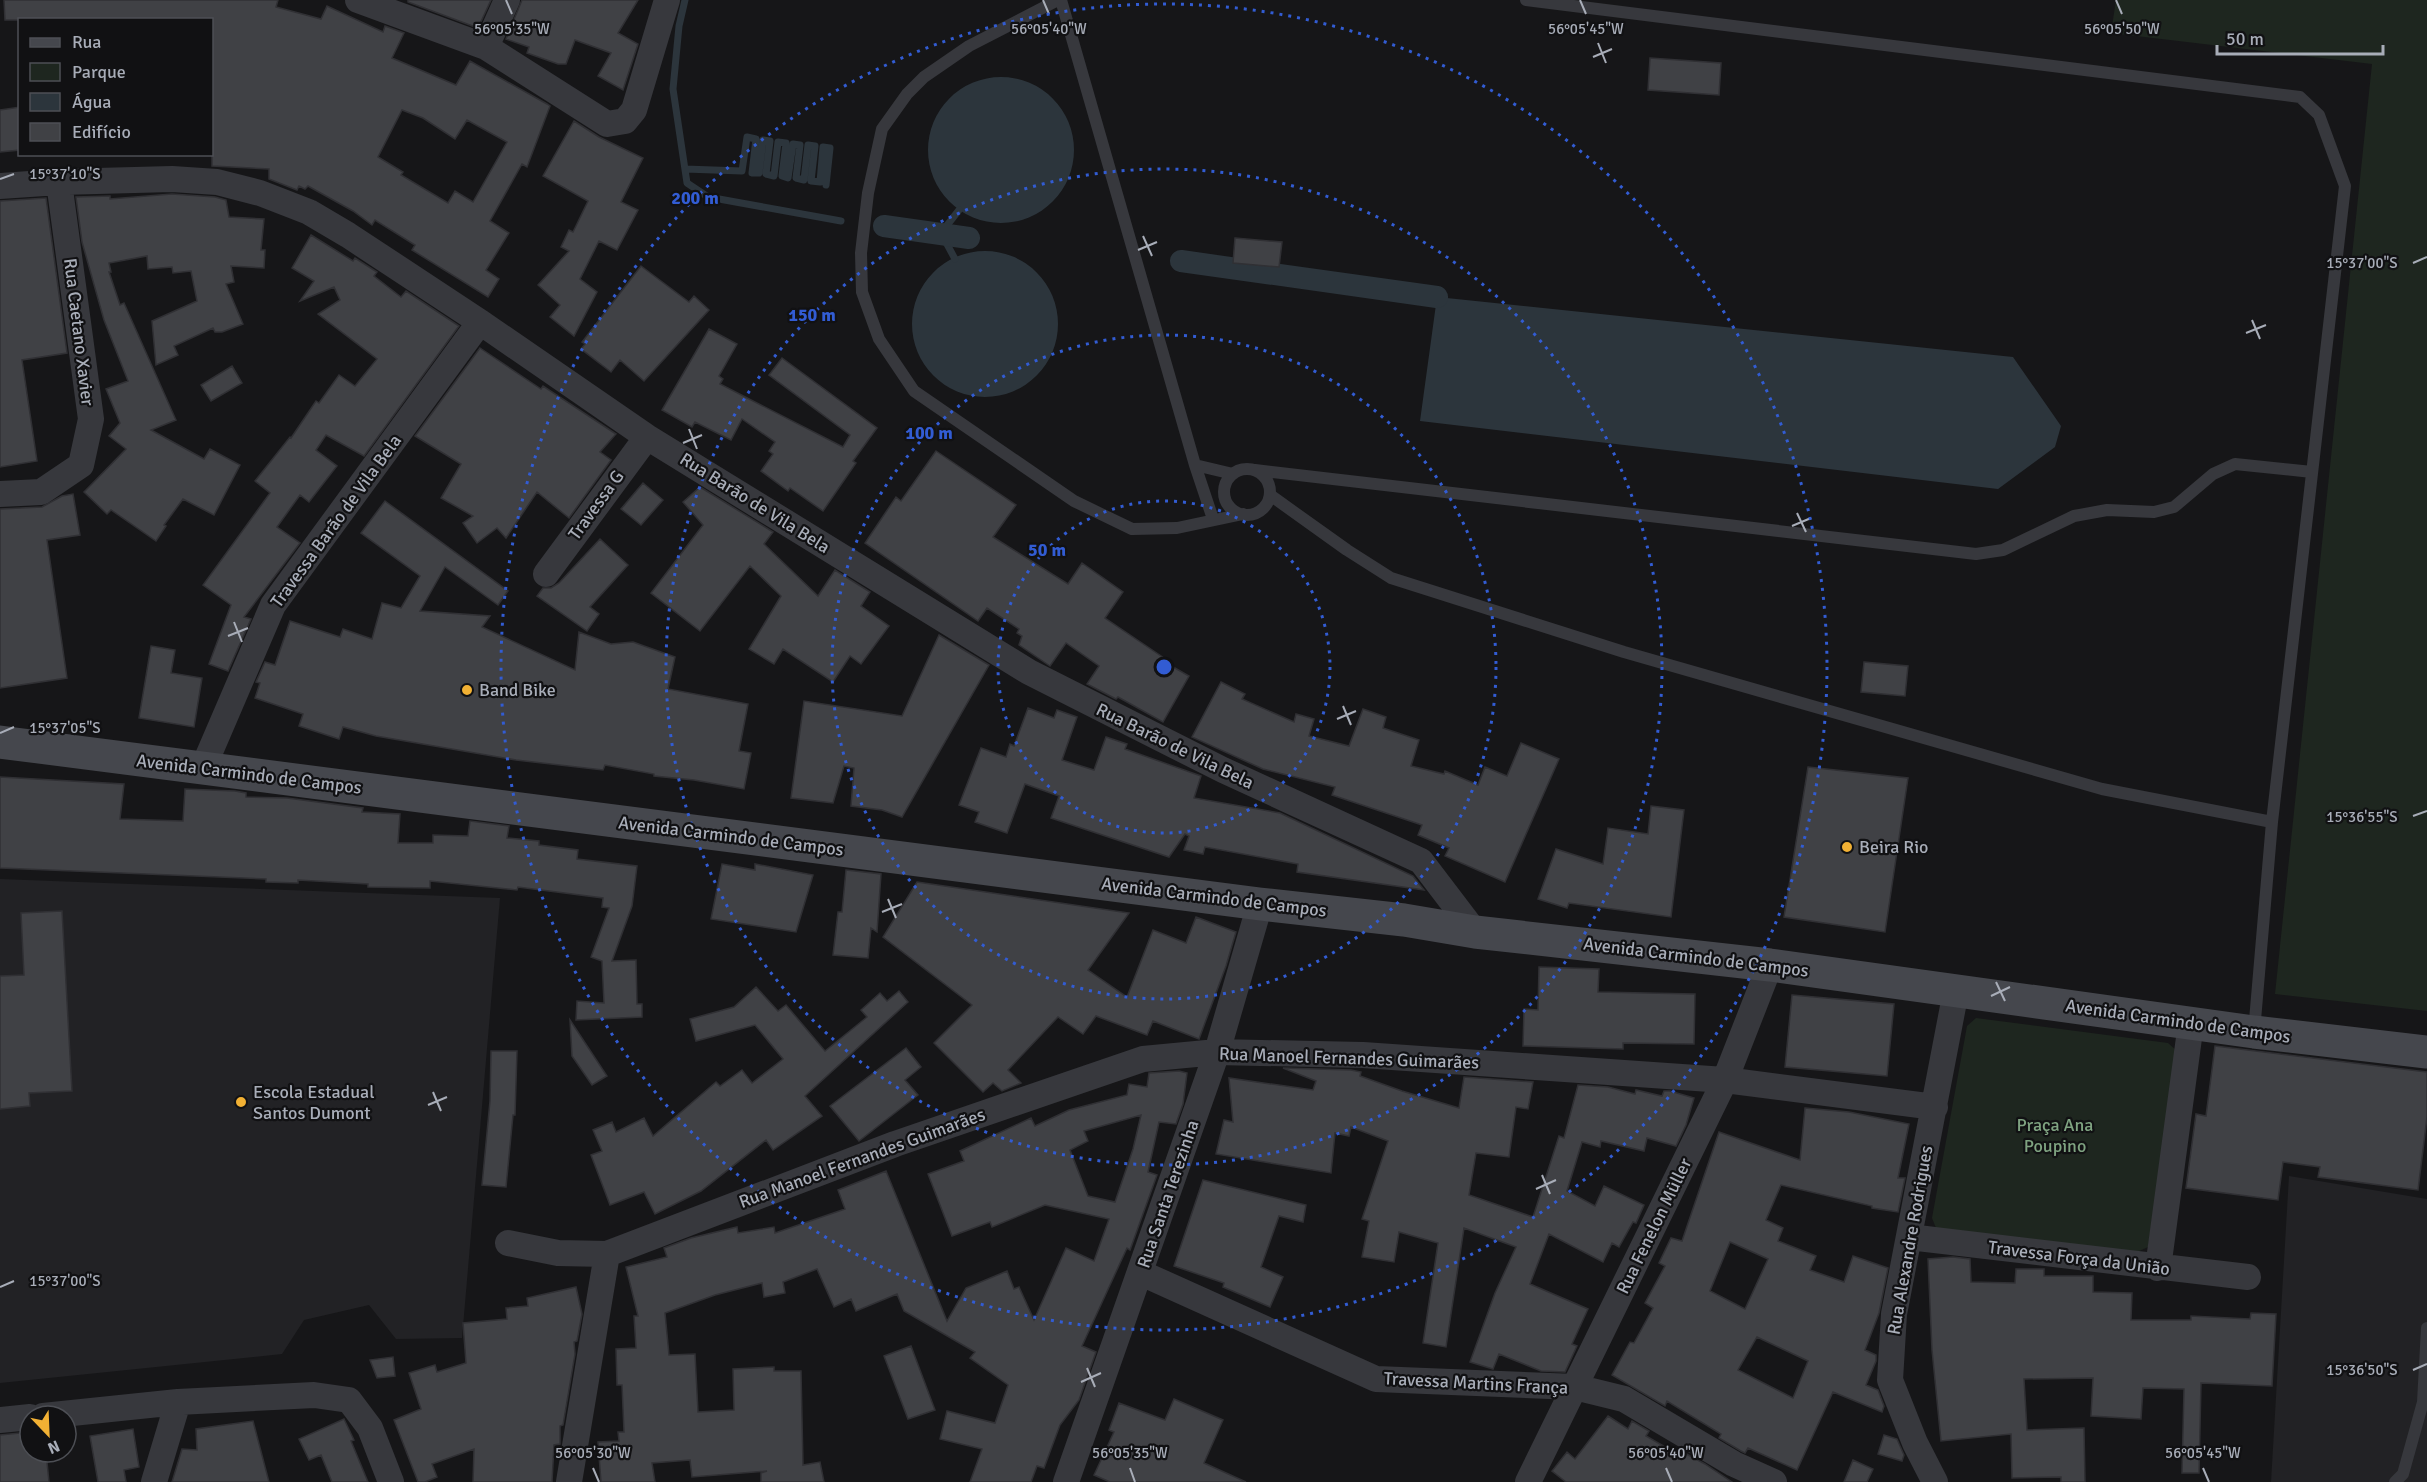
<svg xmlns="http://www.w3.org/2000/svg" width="2427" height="1482" viewBox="0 0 2427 1482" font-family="Signika,sans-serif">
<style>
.built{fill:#222225}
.green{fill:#1e261f}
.water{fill:#2c353c}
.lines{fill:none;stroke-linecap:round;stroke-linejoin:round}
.stream{stroke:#2c353c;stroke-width:7}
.canal{stroke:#2c353c;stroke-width:22}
.building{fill:#404145;stroke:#303034;stroke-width:1.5;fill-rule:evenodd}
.lane{stroke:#37383d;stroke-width:12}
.street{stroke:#37383d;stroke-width:26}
.secondary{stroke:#45474d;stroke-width:33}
.ticks{fill:none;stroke:#a8adb8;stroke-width:2}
.ring{fill:none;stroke:#325cd3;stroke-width:3;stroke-dasharray:3 6}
.poi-dot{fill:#f2b134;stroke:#111113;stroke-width:2}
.labels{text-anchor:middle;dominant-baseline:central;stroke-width:4.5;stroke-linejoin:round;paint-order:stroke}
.street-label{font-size:18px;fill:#a8adb8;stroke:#111113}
.poi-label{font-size:18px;fill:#a8adb8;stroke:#111113;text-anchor:start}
.park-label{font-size:18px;fill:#7fa381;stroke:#111113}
.ticks-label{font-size:15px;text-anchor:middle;fill:#a8adb8;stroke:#111113;stroke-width:4.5;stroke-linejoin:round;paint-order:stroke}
.centre{fill:#325cd3;stroke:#111113;stroke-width:3}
.ring-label{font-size:18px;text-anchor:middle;font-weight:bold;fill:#325cd3;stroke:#111113;stroke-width:4.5;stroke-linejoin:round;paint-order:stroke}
</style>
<rect width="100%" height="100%" fill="#161618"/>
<path class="built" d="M0,879L500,898L462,1338L396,1339L369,1305L304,1320L282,1354L0,1383Z
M2289,1176L2427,1199V1482H2271Z"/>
<path class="green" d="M2116,0H2427V1011L2275,994L2372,64L2111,33Z
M1976,1018L2168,1043L2177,1051L2148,1247L2137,1252L1936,1228L1932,1218L1967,1026Z"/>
<path class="water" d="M928 150a73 73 0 1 1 146 0a73 73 0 1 1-146 0Z
M912 324a73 73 0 1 1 146 0a73 73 0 1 1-146 0Z
M1437,297L2013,357L2061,426L2055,447L1998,489L1420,421Z"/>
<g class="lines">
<path class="stream" d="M685,0L679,26L673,89L687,183L708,197L841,221
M685,169L742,171L747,137L756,139L752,173H759L763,140L770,141L766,174L774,176L778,142L786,143L782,176L788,178L793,144L800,145L796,178L804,180L808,145L815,146L811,181L820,182L823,147L830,148L826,185
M955,259L941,233L959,210"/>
<path class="canal" d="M884,226L969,238
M1181,261L1437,297"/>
</g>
<path class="building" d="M4,0H278L276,7L321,19L327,6L383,32L385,26L404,33L392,58L456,85L470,61L547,104L550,106L527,167L522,164L490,221L509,233L486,270L499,279L488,297L412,250L415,245L375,220L372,225L353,211L308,186L305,189L299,186L297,190L269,179V169L212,166V20H5ZM402,110L423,118L455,139L467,120L507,142L473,202L455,191L448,203L401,175L403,172L378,157Z
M408,0H491L478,28L408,2Z
M522,0H638L618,33L638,44L623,90L598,76L611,53L575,40L566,64H558L527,53L529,47L506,39Z
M1650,58L1721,63L1719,95L1648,90Z
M20,107V150L0,152V110Z
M574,121L599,137L643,158L621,202L638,210L617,250L599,241L580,279L597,292L574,336L550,317L560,305L538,285L569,251L561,247L569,230L573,232L588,201L543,176Z
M172,194L215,197L226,200L229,217L264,219L261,250H265L264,268L231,266L234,282L226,284L243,324L222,332H215L213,328L174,346L178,355L156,365L152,321L197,301L191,271L173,273L172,267L148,269L147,256L109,263L111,272H109L120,305L124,303L176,420L151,430L204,459L210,449L240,465L214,515L183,499L164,525L166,526L156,541L111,510L107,514L84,492L126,449L109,436L120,423L106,389L128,381L104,320L82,242L76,197L110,196V199Z
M46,198L67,353L22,360L37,461L0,467V201Z
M311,235L353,261L355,258L377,272L374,276L401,297L406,291L459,326L364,456L326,435L316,450L337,466L309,502L300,495L277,527L300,543L244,617L251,619L228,671L209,664L231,605L203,585L270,493L255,481L290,437L291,438L316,401L319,403L339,375L355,386L377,359L318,314L340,300L334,287L300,301L314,281L292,268Z
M1235,238L1282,242L1279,267L1233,263Z
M641,266L689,302L694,296L709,310L644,381L620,360L611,372L581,349L585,344L582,342Z
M709,329L737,344L719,376L723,379L720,384L843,447L850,435L769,375L782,358L877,428L853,461L856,463L823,511L790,488L788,491L761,471L773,454L769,451L775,442L742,419L731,440L695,422L692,427L662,410Z
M480,348L541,389L543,386L616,434L600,452L611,460L569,518L537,492L506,538L497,528L477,543L463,523L473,516L441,498L461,464L415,436Z
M232,366L242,383L211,401L201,385Z
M936,451L1016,505L993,537L1068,584L1082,563L1123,592L1105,618L1170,662L1168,664L1189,676L1163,722L1118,697L1116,699L1087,684L1099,666L1066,643L1050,666L1019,645L1022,636L1017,633L1019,629L987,608L978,621L865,543L896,497L901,501Z
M643,483L663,500L641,525L621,509Z
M700,487L773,532L764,544L818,596L835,570L870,592L861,606L889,626L861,664L850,656L833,682L783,649L774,664L749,649L781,596L750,566L700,631L651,593L703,525L683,502Z
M73,494L80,535L47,540L67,678L0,688V509L42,507L62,496Z
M385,501L508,591L498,605L445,567L420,611L490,616L482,627L575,670L579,632L611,644L633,642L675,657L668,689L748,704L739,751L751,753L744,789L694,780L654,776V774L605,765L603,770L516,760L376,736L343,727L339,739L299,726L303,714L255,698L260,683L256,682L265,662L275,665L290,621L340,637L343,629L372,639L382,603L401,608L420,576L361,533Z
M600,539L628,565L590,607L599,614L587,631L537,596L543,588H551L559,583Z
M939,635L989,665L902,817L882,810L851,806L854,768L844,766L833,803L791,798L804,701L902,716Z
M151,646L175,650L171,673L202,678L194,727L139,718Z
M1864,662L1908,666L1905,696L1861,692Z
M1221,682L1245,694L1242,699L1294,722L1296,714L1314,719L1309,736L1349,746L1363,709L1386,717L1383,728L1419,740L1411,766L1444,774L1445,771L1478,785L1485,767L1507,776L1521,743L1559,759L1505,882L1445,856L1449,848L1418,835L1422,825L1332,795L1335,787L1263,769L1192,737Z
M1028,708L1054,718L1057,710L1077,717L1062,760L1094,770L1106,737L1127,744L1125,749L1201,776L1194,798L1280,813L1413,876L1424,890L1297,872L1298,864L1205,847L1203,854L1184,850L1189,836L1185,834L1169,857L1051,818L1059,796L1025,784L1007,833L975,822L979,812L959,805L981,748L1006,757L1010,744L1014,746Z
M1808,767L1908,778L1885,932L1784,917Z
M0,777L124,784L120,819L183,821L185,789L235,791L246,793V797L287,798L363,808L362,812L400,814L398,843H433V835L468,836L470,821L509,826L507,838L539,841V845L578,850L577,859L637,866L632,906L612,961L636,960L637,1004H642V1017L576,1020L577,1001L604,1003L602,961L591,957L609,908L602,907L603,898L518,887L517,890L430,881V888L368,887V884L298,880V883L266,882V879L0,868Z
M1651,806L1684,810L1671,917L1569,903L1567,908L1538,899L1556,849L1603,864L1608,828L1648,834Z
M722,864L755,870V864L813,875L796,932L711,919Z
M846,870L881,874L877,932L871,928L868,958L833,955L838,912H842Z
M917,882L1129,913L1088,970L1127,997L1153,930L1186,943L1196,917L1236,932L1226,966L1199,1039L1153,1021L1147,1035L1096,1016L1083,1034L1058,1017L1008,1070L1021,1083L1002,1091L993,1083L983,1092L934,1043L972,1005L883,937Z
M62,911L72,1091L29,1093L30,1106L0,1109V976L24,975L21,913Z
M1539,967L1599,969L1598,992L1695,994L1694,1044L1623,1043V1049L1523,1046L1524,1009L1538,1010Z
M756,987L778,1011L786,1005L825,1051L867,1017L861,1010L880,993L887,1001L899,991L908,1002L805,1096L822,1116L773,1150L766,1140L701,1191L655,1214L644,1192L610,1205L591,1155L602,1151L593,1130L612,1122L616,1132L644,1118L653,1136L716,1082L720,1086L742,1070L752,1083L783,1059L755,1025L696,1041L690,1019L734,1007Z
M1792,995L1894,1004L1887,1076L1785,1067Z
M570,1020L607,1076L592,1085L572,1056Z
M2215,1046L2427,1072V1117L2418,1190L2318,1177L2320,1167L2283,1162L2278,1200L2186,1188L2196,1114L2206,1116Z
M906,1048L921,1067L905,1080L918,1095L859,1141L830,1106Z
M491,1051H517L515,1115H513L506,1187L482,1185L490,1101Z
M1283,1068L1351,1070L1361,1072L1360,1076L1402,1091L1459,1108L1464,1077L1533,1082L1528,1109L1516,1107L1509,1157L1476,1153L1469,1195L1533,1217L1559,1136L1564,1138L1578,1085L1608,1087L1635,1094L1636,1090L1662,1096L1664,1091H1670L1694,1098L1686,1125L1676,1146L1647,1138L1644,1151L1601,1141L1600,1147L1582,1142L1567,1191L1595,1206L1604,1186L1644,1205L1636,1223L1633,1222L1619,1247L1612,1243L1603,1262L1549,1234L1530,1284L1588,1309L1572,1344L1577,1346L1565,1372L1541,1371L1499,1354L1493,1369L1470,1362L1495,1293L1516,1247L1464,1228L1446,1347L1423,1343L1438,1243L1399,1232L1394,1262L1362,1257L1369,1221L1362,1219L1388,1141L1351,1127L1349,1136L1335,1133L1331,1173L1216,1154L1224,1120L1233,1122L1229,1078L1313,1090L1316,1081Z
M1179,1071L1187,1073L1183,1104L1176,1124L1159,1122L1148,1172L1157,1175L1130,1250L1127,1248L1082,1346L1096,1352L1079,1400L1060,1425L1044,1468L1037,1466L1031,1482H970L982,1449L940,1439L947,1411L995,1423L1008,1385L970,1358L975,1352L904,1311L897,1294L856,1311L851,1299L834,1307L817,1269L783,1282L785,1293L764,1297L762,1283L715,1295L665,1313L669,1355L695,1354L698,1412L734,1410L733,1369L774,1367V1371H801L803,1465L820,1462L824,1482H761V1473L767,1471L692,1477L690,1460L652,1463L655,1482H601L598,1442L619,1441L618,1432H624L622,1385H617L616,1349L636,1348L634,1316H638L626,1267L667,1257L664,1248L691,1238L737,1227L738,1233L774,1227L775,1233L845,1209L838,1190L886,1171L947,1321L966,1288L1007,1271L1014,1289L1019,1287L1034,1320L1066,1248L1094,1261L1109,1219L1045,1205L992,1227L990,1222L952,1236L928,1174L964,1161L960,1151L1031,1118L1035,1126L1069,1110L1127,1095L1129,1084L1147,1087L1149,1073ZM1141,1115L1133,1149L1115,1202L1088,1196L1070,1150L1088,1141L1084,1131Z
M1805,1108L1849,1112L1909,1124L1898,1178H1905L1898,1212L1872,1208V1206L1781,1185L1766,1220L1783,1228L1778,1241L1816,1256L1810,1270L1844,1282L1853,1256L1888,1268L1879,1313L1865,1350L1876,1355V1361L1866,1385L1878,1390L1884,1406L1882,1412L1833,1392L1797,1470L1748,1448L1745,1453L1741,1451L1719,1438L1721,1434L1667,1401L1665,1406L1612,1375L1630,1342L1634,1343L1653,1308L1645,1303L1665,1266L1659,1263L1671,1238L1682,1241L1719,1132L1800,1160ZM1730,1242L1768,1259L1745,1309L1710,1291ZM1757,1337L1808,1361L1793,1398L1738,1370Z
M1203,1180L1306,1205L1303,1222L1279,1216L1261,1267L1283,1277L1270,1307L1223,1287L1224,1283L1174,1266Z
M1953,1257L1970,1259L1971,1282L2015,1283L2016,1269H2044V1276H2093V1292L2132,1293L2131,1320H2191V1316L2250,1319L2251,1313L2276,1314L2272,1386L2201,1383L2199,1473H2182L2184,1389L2143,1388L2141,1419L2091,1416L2093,1378L2024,1379L2027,1430L2084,1428L2085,1482H2061V1477L2012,1478L2011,1434L1941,1441L1932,1350L1928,1259Z
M576,1287L582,1314L577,1341L574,1342L575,1354L563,1425L560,1426V1444L554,1445L552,1482H473L474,1449L432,1464L437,1477L425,1482H418L394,1420L421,1409L409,1373L435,1365L437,1372L466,1363L463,1323L507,1319L506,1308L528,1306L527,1298Z
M911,1346L935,1410L908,1419L884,1356Z
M393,1357L395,1376L377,1378L370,1360Z
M1174,1399L1223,1420L1204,1463L1246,1482H1110L1094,1475L1114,1432L1109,1430L1119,1403L1165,1420Z
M1608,1416L1628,1429L1632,1421L1649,1431L1646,1436L1679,1455L1681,1451L1705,1464L1732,1482H1566L1552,1471L1567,1452L1575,1459Z
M344,1419L354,1440L351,1441L368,1482H332L321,1455L309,1460L299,1439Z
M253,1421L269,1482H172L182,1449L197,1450L196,1429Z
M133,1429L139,1467L124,1470L126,1482H98L90,1436Z
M30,1432V1452H46L49,1482H0V1435Z
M1884,1435L1897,1439L1904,1455L1902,1461L1878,1454Z
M1853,1460L1873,1469L1867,1482H1844Z"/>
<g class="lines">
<path class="lane" d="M1058,0L969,46L924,77L907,94L882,129L868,193L861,253L862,292L879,339L914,391L1074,501L1132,529L1177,528L1243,514
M1061,0L1195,465L1213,519
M1526,0L2300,97L2319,115L2345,186L2272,822L2254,1032
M1195,465L1233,474
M1224 492a23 23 0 1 1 46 0a23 23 0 1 1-46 0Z
M1255,470L1976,554L2003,550L2074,516L2107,510L2154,512L2174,507L2213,474L2235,464L2312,472
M1270,495L1347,550L1391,578L1624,652L2102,789L2272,822
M2395,1482L2403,1474L2423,1402L2427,1328"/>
<path class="street" d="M358,0L486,47L607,124L625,121L634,110L667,0
M486,47L507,0
M0,186L59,182L172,179L217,182L260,193L309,212L348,235L480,322L647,437L1029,672L1223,770L1421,861L1475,932
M0,494L41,492L81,465L91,419L59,182
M546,574L647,437
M203,768L273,605L480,322
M1909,1237L2248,1277
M508,1243L558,1253L607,1254L895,1144L1143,1059L1217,1052L1363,1055L1725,1080L1935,1107
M2158,1268L2191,1023
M1141,1273L1376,1379L1575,1387L1624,1399L1734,1464L1774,1482
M43,1416L178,1402L314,1395L349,1400L370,1428L391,1482
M0,1420L30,1417
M154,1482L178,1402
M569,1482L607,1254
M1066,1482L1217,1052L1260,904
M1528,1482L1725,1080L1770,965
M1935,1482L1915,1443L1890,1380L1894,1314L1956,991"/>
<path class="secondary" d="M0,742L1260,904L1404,920L1475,932L1770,965L2254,1032L2427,1052"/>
</g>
<path class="ticks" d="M506,0L512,14M1043,0L1049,14M1580,0L1586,14M2116,0L2122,14M1598,43L1606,63M1593,57L1612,49M0,179L14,174M1143,236L1152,256M1138,250L1157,242M2413,263L2427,257M2252,320L2260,339M2246,333L2266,325M689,429L697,449M683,443L702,435M1797,513L1806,532M1792,526L1811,518M234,622L242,642M228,636L248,628M1343,706L1351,725M1337,719L1356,711M0,733L14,727M2413,816L2427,811M888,899L896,918M882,912L902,904M1996,982L2005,1001M1991,996L2010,987M433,1092L441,1111M428,1105L447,1097M1542,1175L1550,1194M1536,1189L1556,1180M0,1287L14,1281M1087,1368L1095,1387M2413,1370L2427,1364M1081,1382L1101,1373M593,1468L599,1482M1130,1468L1135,1482M1666,1468L1672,1482M2203,1468L2209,1482"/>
<g class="ring">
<circle cx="1164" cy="667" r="166"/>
<circle cx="1164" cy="667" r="332"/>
<circle cx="1164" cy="667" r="498"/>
<circle cx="1164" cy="667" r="663"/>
</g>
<g class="poi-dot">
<circle cx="467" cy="690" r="6"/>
<circle cx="1847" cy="847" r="6"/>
<circle cx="241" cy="1102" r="6"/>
</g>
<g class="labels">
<g class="street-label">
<text transform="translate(79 332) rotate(83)">Rua Caetano Xavier</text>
<text transform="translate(755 503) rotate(32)">Rua Barão de Vila Bela</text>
<text transform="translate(596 505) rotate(-54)">Travessa G</text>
<text transform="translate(336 521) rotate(-54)">Travessa Barão de Vila Bela</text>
<text transform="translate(1175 746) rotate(26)">Rua Barão de Vila Bela</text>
<text transform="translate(249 774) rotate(7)">Avenida Carmindo de Campos</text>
<text transform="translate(731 836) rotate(7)">Avenida Carmindo de Campos</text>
<text transform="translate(1214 897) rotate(7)">Avenida Carmindo de Campos</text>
<text transform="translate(1696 957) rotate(7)">Avenida Carmindo de Campos</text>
<text transform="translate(2178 1021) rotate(8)">Avenida Carmindo de Campos</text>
<text transform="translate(1349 1058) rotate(2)">Rua Manoel Fernandes Guimarães</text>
<text transform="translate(862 1158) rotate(-20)">Rua Manoel Fernandes Guimarães</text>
<text transform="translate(1168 1194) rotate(-71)">Rua Santa Terezinha</text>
<text transform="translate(1654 1226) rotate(-64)">Rua Fenelon Müller</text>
<text transform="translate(1910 1240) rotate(-80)">Rua Alexandre Rodrigues</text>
<text transform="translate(2079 1258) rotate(7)">Travessa Força da União</text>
<text transform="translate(1476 1383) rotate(3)">Travessa Martins França</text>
</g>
<g class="poi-label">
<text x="479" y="690">Band Bike</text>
<text x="1859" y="847">Beira Rio</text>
<text x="253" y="1092">Escola Estadual<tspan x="253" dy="21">Santos Dumont</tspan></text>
</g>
<g class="park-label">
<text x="2055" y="1125">Praça Ana<tspan x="2055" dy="21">Poupino</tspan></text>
</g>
</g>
<g class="ticks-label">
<text x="512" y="34">56°05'35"W</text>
<text x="1049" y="34">56°05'40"W</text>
<text x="1586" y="34">56°05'45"W</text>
<text x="2122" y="34">56°05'50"W</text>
<text x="65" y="179">15°37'10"S</text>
<text x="2362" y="268">15°37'00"S</text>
<text x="65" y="733">15°37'05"S</text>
<text x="2362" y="822">15°36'55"S</text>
<text x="65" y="1286">15°37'00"S</text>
<text x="2362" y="1375">15°36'50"S</text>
<text x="593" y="1458">56°05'30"W</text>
<text x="1130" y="1458">56°05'35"W</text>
<text x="1666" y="1458">56°05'40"W</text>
<text x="2203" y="1458">56°05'45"W</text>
</g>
<circle cx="1164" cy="667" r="9" class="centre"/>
<g class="ring-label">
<text x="695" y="204">200 m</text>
<text x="812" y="321">150 m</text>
<text x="929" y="439">100 m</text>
<text x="1047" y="556">50 m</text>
</g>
<rect x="18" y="18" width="195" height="138" fill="#111113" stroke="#4d4f55" stroke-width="1.5"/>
<rect x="30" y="38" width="30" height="9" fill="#45474d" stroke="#4d4f55" stroke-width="1.5"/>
<text x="72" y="48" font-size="18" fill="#a8adb8">Rua</text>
<rect x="30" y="63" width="30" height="18" fill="#1e261f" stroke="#4d4f55" stroke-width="1.5"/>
<text x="72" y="78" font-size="18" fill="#a8adb8">Parque</text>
<rect x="30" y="93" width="30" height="18" fill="#2c353c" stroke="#4d4f55" stroke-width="1.5"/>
<text x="72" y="108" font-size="18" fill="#a8adb8">Água</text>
<rect x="30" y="123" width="30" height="18" fill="#404145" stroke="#4d4f55" stroke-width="1.5"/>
<text x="72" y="138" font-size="18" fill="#a8adb8">Edifício</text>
<g transform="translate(48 1434) rotate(157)"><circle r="28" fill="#111113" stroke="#4d4f55" stroke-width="1.5"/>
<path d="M0-4.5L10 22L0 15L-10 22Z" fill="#f2b134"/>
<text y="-9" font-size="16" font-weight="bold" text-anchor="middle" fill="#a8adb8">N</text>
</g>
<path d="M2217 45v9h166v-9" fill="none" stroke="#a8adb8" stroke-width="3"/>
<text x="2226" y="45" font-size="18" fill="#a8adb8" stroke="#111113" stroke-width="4.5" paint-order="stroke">50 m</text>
</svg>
